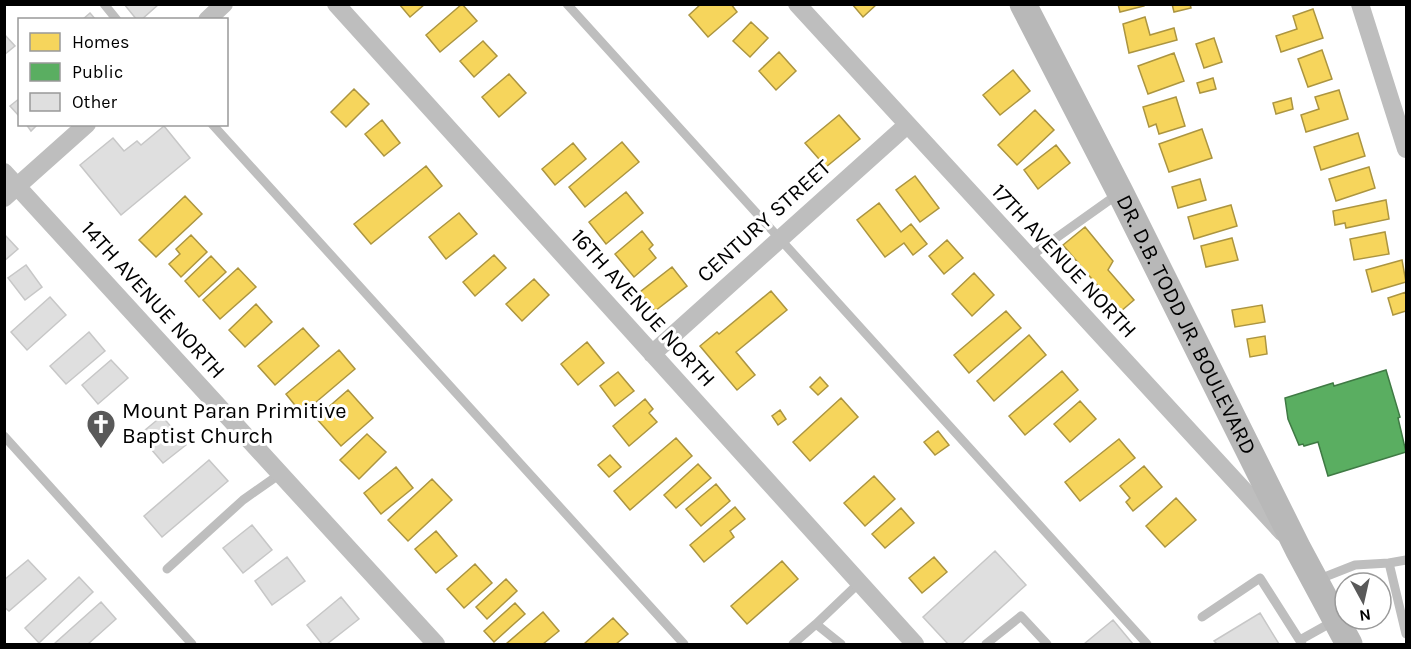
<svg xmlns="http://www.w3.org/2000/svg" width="1411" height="649" viewBox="0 0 1411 649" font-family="Karla,sans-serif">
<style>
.homes{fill:#f6d55c;stroke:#ac9540;stroke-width:1.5}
.public{fill:#5aae61;stroke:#3f7a44;stroke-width:1.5}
.building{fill:#dfdfdf;stroke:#c7c7c7;stroke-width:1.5}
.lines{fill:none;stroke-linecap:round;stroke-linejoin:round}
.service{stroke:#bebebe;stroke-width:9}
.minor{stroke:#bebebe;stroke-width:18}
.secondary{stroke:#b8b8b8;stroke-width:27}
.labels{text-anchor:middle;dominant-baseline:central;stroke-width:6;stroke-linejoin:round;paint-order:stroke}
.street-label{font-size:22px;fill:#000;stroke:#fff}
.poi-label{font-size:22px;fill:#000;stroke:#fff;text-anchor:start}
</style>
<rect width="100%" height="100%" fill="#fff"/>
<path class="homes" d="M399,4H425L410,17Z
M462,4L477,21L440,52L426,35Z
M701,4H731L737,12L708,37L689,15Z
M852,4H877L863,17Z
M1118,4H1144V6L1120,12Z
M1172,4H1190L1191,8L1174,12Z
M1313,9L1323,38L1281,52L1276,36L1297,29L1293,16Z
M1145,17L1150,35L1174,28L1177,40L1129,53L1123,24Z
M751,22L768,38L750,57L733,41Z
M1214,38L1222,62L1204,68L1196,44Z
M483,41L497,56L474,77L460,61Z
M1322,50L1332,79L1308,87L1298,59Z
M779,52L796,71L776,90L759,71Z
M1174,53L1184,81L1148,94L1138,66Z
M1013,70L1030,91L1000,115L983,95Z
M509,74L526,93L499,117L482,97Z
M1213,78L1216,89L1200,93L1197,83Z
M354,89L369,104L346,127L331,112Z
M1339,90L1348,119L1306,132L1301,115L1319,109L1315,97Z
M1176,97L1185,126L1159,134L1156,124L1149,127L1143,107Z
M1291,98L1293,109L1276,114L1273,103Z
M1035,110L1054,130L1017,165L998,145Z
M839,115L860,139L826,167L805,143Z
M382,120L400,143L384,156L365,134Z
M1202,129L1212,158L1169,172L1159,144Z
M1358,133L1365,156L1321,170L1314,147Z
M622,142L639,162L585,207L569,187Z
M573,143L586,159L555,185L542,169Z
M1056,145L1070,163L1038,189L1024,170Z
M426,166L442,186L371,244L354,224Z
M1369,167L1375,188L1336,201L1329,179Z
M915,176L939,208L920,222L896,190Z
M1200,179L1206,200L1178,208L1172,187Z
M626,192L643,213L606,244L589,222Z
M185,196L202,214L156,257L139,240Z
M1386,200L1389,219L1346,228L1345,223L1335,225L1333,211Z
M879,203L901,232L911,224L927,244L913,255L904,243L885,257L857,220Z
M1231,205L1237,226L1194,239L1188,217Z
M459,213L477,234L446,259L429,237Z
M1085,227L1113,261L1108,270L1134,300L1120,312L1063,245Z
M642,231L653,245L649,249L656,258L634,277L615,254Z
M1385,232L1389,254L1354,260L1350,239Z
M191,235L207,252L181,277L169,264L180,254L176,249Z
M1232,238L1238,260L1206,267L1201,246Z
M947,240L963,258L944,274L929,256Z
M494,255L506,268L475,296L463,282Z
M211,256L226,272L199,297L185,281Z
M1402,260L1406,282L1372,292L1366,270Z
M672,267L687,286L655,311L640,292Z
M238,268L256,287L220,319L203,300Z
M974,273L994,295L972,316L952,294Z
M534,279L549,295L522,321L506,304Z
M771,291L787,310L736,352L755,375L737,390L700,346L717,332L719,334Z
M1406,292V311L1393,315L1388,298Z
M256,304L272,322L245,347L229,330Z
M1262,305L1265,322L1235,327L1232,310Z
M1006,311L1021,328L969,373L954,355Z
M303,328L319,346L275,385L258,366Z
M1029,335L1046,355L994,401L977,381Z
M1265,336L1267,354L1250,357L1247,339Z
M587,342L604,363L578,385L561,364Z
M339,350L355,369L302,414L286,394Z
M1062,371L1078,390L1025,435L1009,416Z
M618,372L634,391L615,406L600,386Z
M820,377L828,386L818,395L810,387Z
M348,390L373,418L341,446L316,418Z
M841,398L858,417L810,461L793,442Z
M645,399L653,409L649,413L657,422L629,446L613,426Z
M1080,401L1096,419L1070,442L1054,424Z
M780,410L786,419L778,425L772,416Z
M938,431L949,445L935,455L924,442Z
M367,434L386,452L359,479L340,460Z
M676,438L692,456L630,510L614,491Z
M1119,439L1135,458L1080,501L1065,482Z
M610,455L621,467L609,477L598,465Z
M698,464L711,478L676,508L664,495Z
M1144,466L1162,487L1133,511L1126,502L1130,498L1120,486Z
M396,467L413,488L381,514L364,493Z
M874,476L895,499L865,526L844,503Z
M432,479L452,500L408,541L388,520Z
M716,484L730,501L701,526L686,509Z
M1176,498L1196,520L1165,547L1146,526Z
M735,507L745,519L730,531L734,537L704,562L690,545Z
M901,508L914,523L885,548L872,534Z
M436,531L457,556L436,573L415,549Z
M934,557L947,572L922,593L909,578Z
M782,561L798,579L747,624L731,606Z
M475,564L492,583L464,608L447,589Z
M506,579L517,591L487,619L476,607Z
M515,603L525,614L494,642L484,631Z
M543,612L559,631L543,644H506Z
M613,618L628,634L616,644H584Z"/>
<path class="public" d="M1386,370L1400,417L1398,418L1406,452L1328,476L1318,442L1304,446L1303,444L1299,445L1288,419L1285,398L1333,383L1334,386Z"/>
<path class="building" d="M124,4H159L141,20H137Z
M90,13L96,20H82Z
M4,34L15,46L4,55Z
M20,98V117L10,106Z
M26,124H38L31,131Z
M164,126L190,158L121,215L80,165L113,138L124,151L137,141L141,145Z
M4,234L18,249L4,261Z
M26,265L42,287L25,300L8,278Z
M50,297L66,315L27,350L11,332Z
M89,332L105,351L66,384L50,366Z
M111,360L128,378L98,404L82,385Z
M162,416L186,445L163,463L139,435Z
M209,460L228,481L162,537L144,516Z
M252,525L272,550L243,573L223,548Z
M995,551L1026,585L961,644H948L923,617Z
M287,557L305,581L272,605L255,581Z
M28,560L46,579L9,611L4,607V580Z
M79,577L93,592L39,643L25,628Z
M341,597L359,619L327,644H322L307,625Z
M101,602L116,619L88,644H54Z
M1260,613L1279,644H1217L1214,641Z
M1113,620L1133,644H1084Z"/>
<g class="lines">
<path class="service" d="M104,4L117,20
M567,4L1147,644
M212,124L684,644
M1028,258L1118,194
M4,436L192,644
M1406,560L1389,563L1406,634
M167,569L243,500L280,474
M1317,580L1355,565L1389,563
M1202,617L1260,578L1302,644
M1300,640L1334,621
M793,644L816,624
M841,644L816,624L859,583
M986,644L1021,616L1047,644"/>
<path class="minor" d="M336,4L915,644
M797,4L1283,533
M1360,4L1406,149
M207,20L224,4
M4,172L436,644
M4,198L87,124
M652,354L907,125"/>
<path class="secondary" id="s1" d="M1023,4L1120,192L1298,549L1349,644"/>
</g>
<defs>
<g id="church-pin" transform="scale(1.5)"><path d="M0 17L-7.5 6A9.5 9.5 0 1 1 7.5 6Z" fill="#595959" stroke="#fff"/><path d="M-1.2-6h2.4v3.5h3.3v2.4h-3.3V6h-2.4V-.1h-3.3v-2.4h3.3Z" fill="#fff"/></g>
</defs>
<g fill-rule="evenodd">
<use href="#church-pin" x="101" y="424"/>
</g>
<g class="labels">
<g class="street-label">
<text transform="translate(764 221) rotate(-42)">CENTURY STREET</text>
<text transform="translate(1064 261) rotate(47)">17TH AVENUE NORTH</text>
<text transform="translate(153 300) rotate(48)">14TH AVENUE NORTH</text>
<text transform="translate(643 308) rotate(48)">16TH AVENUE NORTH</text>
<text stroke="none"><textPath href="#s1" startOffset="360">DR. D.B. TODD JR. BOULEVARD</textPath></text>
</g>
<g class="poi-label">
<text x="122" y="411">Mount Paran Primitive<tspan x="122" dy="25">Baptist Church</tspan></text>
</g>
</g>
<rect width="1411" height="649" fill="none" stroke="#000000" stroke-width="12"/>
<rect x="18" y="18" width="210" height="108" fill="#ffffff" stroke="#999999" stroke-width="1.5"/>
<rect x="30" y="33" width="30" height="18" fill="#f6d55c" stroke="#999999" stroke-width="1.5"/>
<text x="72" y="48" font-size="18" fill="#000000">Homes</text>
<rect x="30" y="63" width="30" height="18" fill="#5aae61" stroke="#999999" stroke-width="1.5"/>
<text x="72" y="78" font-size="18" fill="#000000">Public</text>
<rect x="30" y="93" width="30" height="18" fill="#dfdfdf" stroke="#999999" stroke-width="1.5"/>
<text x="72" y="108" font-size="18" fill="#000000">Other</text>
<g transform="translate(1363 601) rotate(172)"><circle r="28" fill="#ffffff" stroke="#999999" stroke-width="1.5"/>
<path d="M0-4.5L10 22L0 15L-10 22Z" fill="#595959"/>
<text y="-9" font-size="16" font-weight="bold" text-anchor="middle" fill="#000000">N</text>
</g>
</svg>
